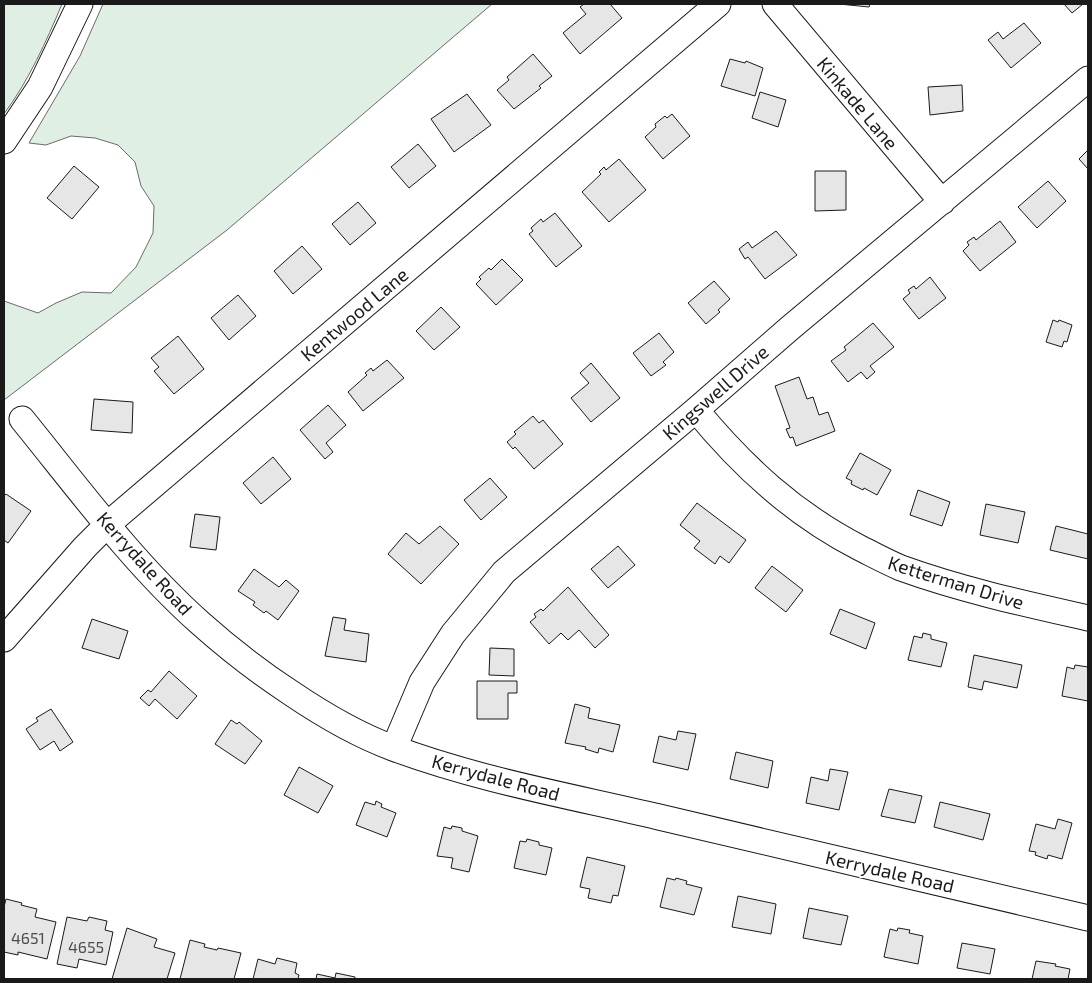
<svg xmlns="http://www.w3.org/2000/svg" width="1092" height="983" viewBox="0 0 1092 983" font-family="'Exo 2',sans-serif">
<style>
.green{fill:#e0efe3;stroke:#6a6a6a}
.building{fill:#e6e6e6;stroke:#1a1a1a}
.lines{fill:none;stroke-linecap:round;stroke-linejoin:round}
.minor-casing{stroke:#1a1a1a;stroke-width:27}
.minor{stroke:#fff;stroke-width:25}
.labels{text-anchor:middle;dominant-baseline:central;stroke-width:4;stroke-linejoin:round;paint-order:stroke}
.number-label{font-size:16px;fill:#4d4d4d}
.street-label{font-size:19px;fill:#1a1a1a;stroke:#fff}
</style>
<rect width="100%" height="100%" fill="#fff"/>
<path class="green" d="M4,4H62C46,42 29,80 4,114Z
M103,4H492L227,230L4,400V301L38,313L56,303L82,292L111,293L136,267L153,233L154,206L141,186L135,162L118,145L95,138L71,136L46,145L29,143L80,56Z"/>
<path class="building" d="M584,4H610L622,18L580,54L563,33L586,14L580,7Z
M839,4H870L869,7Z
M1064,4H1083L1072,13Z
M1024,23L1041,43L1011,68L988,40L998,32L1003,39Z
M533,54L552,76L539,86L541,88L514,109L497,90L509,80L507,77Z
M730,59L745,63L746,61L763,68L755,96L721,86Z
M962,85L963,111L930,115L928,87Z
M760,92L786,100L778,127L752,118Z
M467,94L491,125L454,152L431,119Z
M672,114L690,136L663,159L645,137L656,127L655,124L665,116L667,118Z
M418,144L436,166L409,188L391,167Z
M1088,150V169L1079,159Z
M619,159L646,190L609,222L582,192L601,174L599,172L604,167L606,170Z
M74,166L99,187L72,219L47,198Z
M815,171H846V210L815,211Z
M1048,181L1066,201L1037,228L1018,207Z
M358,202L376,223L350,245L332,224Z
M555,213L582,246L556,267L529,234L533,231L531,228L541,219L543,222Z
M1000,221L1016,242L980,271L963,251L969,245L967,242L974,237L976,240Z
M776,231L797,255L765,279L748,257L745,259L739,249L748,242L752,248Z
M302,246L322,269L293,294L274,271Z
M502,259L523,280L496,305L476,284L481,279L479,277L489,268L491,270Z
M930,277L946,298L919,319L903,299L910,293L908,290L914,286L916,289Z
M714,281L730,299L718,310L720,312L706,324L688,303Z
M238,295L256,316L229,340L211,318Z
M441,307L460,327L434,350L416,331Z
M1053,320L1058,322L1059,320L1072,325L1067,342L1064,341L1062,347L1046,342Z
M873,323L894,347L870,366L875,372L867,379L861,372L848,382L831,361L846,350L844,347Z
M659,333L674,352L663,362L666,365L651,376L633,353Z
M178,336L204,369L174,394L154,371L159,367L151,358Z
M387,360L404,378L363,411L348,392L367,375L365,373L371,368L373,371Z
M591,363L620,398L591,422L571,398L589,383L580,373Z
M799,377L807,399L813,397L819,415L828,412L835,431L796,446L793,437L790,438L786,429L790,428L775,386Z
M94,399L133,402L132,433L91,430Z
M328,405L346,425L326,443L333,452L325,459L300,430Z
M533,416L539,423L543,420L563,444L534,469L515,447L513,449L507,442L516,434L514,432Z
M860,453L891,470L877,495L864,488L863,490L851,484L852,481L846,478Z
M273,457L291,479L261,504L243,483Z
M490,478L507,497L481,520L464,500Z
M918,490L950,502L942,526L910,515Z
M6,494L31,511L8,543L4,540V496Z
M697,503L746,540L729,563L720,556L715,564L694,548L700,541L680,525Z
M986,504L1025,512L1018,543L980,535Z
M195,514L220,517L216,550L190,547Z
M440,526L459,544L421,584L388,554L406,533L419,544Z
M1056,526L1088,534V559L1050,550Z
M618,546L635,565L608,588L591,569Z
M772,566L803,590L786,612L755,588Z
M254,569L279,587L286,580L299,591L278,620L266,611L264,613L253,605L255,602L238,591Z
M568,587L609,635L595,648L579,630L568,640L561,633L549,644L530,622L536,617L534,614L541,609L543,611Z
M840,609L875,623L866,649L830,634Z
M333,617L346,619L344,630L369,634L366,662L325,656Z
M92,619L128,631L119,659L82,648Z
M923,633L931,635V639L947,643L941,667L908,660L914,636L922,638Z
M490,648L514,649V676L489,675Z
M974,655L1022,665L1017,688L984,681L982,690L968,687Z
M1075,665L1088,667V701L1062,696L1067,667L1074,669Z
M169,671L197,696L177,719L155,699L149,706L140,698L148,690L151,692Z
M477,681H517V693H508V719H477Z
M575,704L590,708L588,718L620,725L613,752L599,748L598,753L585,749L586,747L565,743Z
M51,709L73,742L60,751L54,741L40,750L26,729L38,721L36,718Z
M231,720L237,724L239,722L262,741L245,764L215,744Z
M678,731L696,734L688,770L653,762L659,736L676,740Z
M736,752L773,761L768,788L730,779Z
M299,767L333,786L318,813L284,795Z
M830,769L848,772L839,810L806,803L811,777L828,781Z
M889,789L922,796L915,823L881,816Z
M376,801L382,804L381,807L396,813L387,837L356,825L365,802L375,805Z
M940,802L990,814L983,840L934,827Z
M1058,819L1072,823L1062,859L1048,855L1047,859L1035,855L1036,852L1029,851L1036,824L1055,829Z
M452,826L462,828V831L478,836L469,872L451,868L453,858L437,856L444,827L451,829Z
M527,839L539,842V845L552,848L546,875L514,868L520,841L526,842Z
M587,857L625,866L618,896L613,895L611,903L588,898L590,889L580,887Z
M667,878L675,880L676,878L687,881L686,884L702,888L694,915L660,907Z
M738,896L776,904L771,934L732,927Z
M6,899L22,903L21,905L37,909L35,917L56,922L47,959L18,952V955L4,952V907Z
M809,908L848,916L841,945L803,938Z
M67,917L87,921L89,917L107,921L105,930L113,932L106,965L79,959L77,968L57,964Z
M127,928L157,939L154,947L175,953L167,979H112Z
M898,928L910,930L909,933L923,936L918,964L884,957L890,929L897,931Z
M190,940L205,944L204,947L217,950L218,948L241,953L234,979H180Z
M962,943L995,949L990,974L957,968Z
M277,958L297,963L295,973L299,975L298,979H253L258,959L275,964Z
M1036,961L1056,964L1055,966L1070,969L1068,979H1032Z
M336,973L355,977V979H316L317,974L335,978Z"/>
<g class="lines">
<g class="minor-casing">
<path id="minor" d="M775,4L942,202
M4,141L40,87L80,4
M696,410C743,467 794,514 860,548C874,555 887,562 901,568C962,590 1026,604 1088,618
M22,419C78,488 133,563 199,622C228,648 259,672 291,693C322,714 358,735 393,748C479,780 570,796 659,817C802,851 945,884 1088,918
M4,639L85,547L108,524L718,4
M394,748L422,682L453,634L504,572L696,410L790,328L1088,79"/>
</g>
<use href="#minor" class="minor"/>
</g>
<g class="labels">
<g class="number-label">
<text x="28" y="937">4651</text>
<text x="86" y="946">4655</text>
</g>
<g class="street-label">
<text transform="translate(858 103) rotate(50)">Kinkade Lane</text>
<text transform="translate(354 314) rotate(-40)">Kentwood Lane</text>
<text transform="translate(715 392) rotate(-41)">Kingswell Drive</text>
<text transform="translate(145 563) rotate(48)">Kerrydale Road</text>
<text transform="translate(956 582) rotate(17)">Ketterman Drive</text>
<text transform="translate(496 777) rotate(15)">Kerrydale Road</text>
<text transform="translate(890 871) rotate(13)">Kerrydale Road</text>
</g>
</g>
<rect width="1092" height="983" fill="none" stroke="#1a1a1a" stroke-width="10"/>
</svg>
